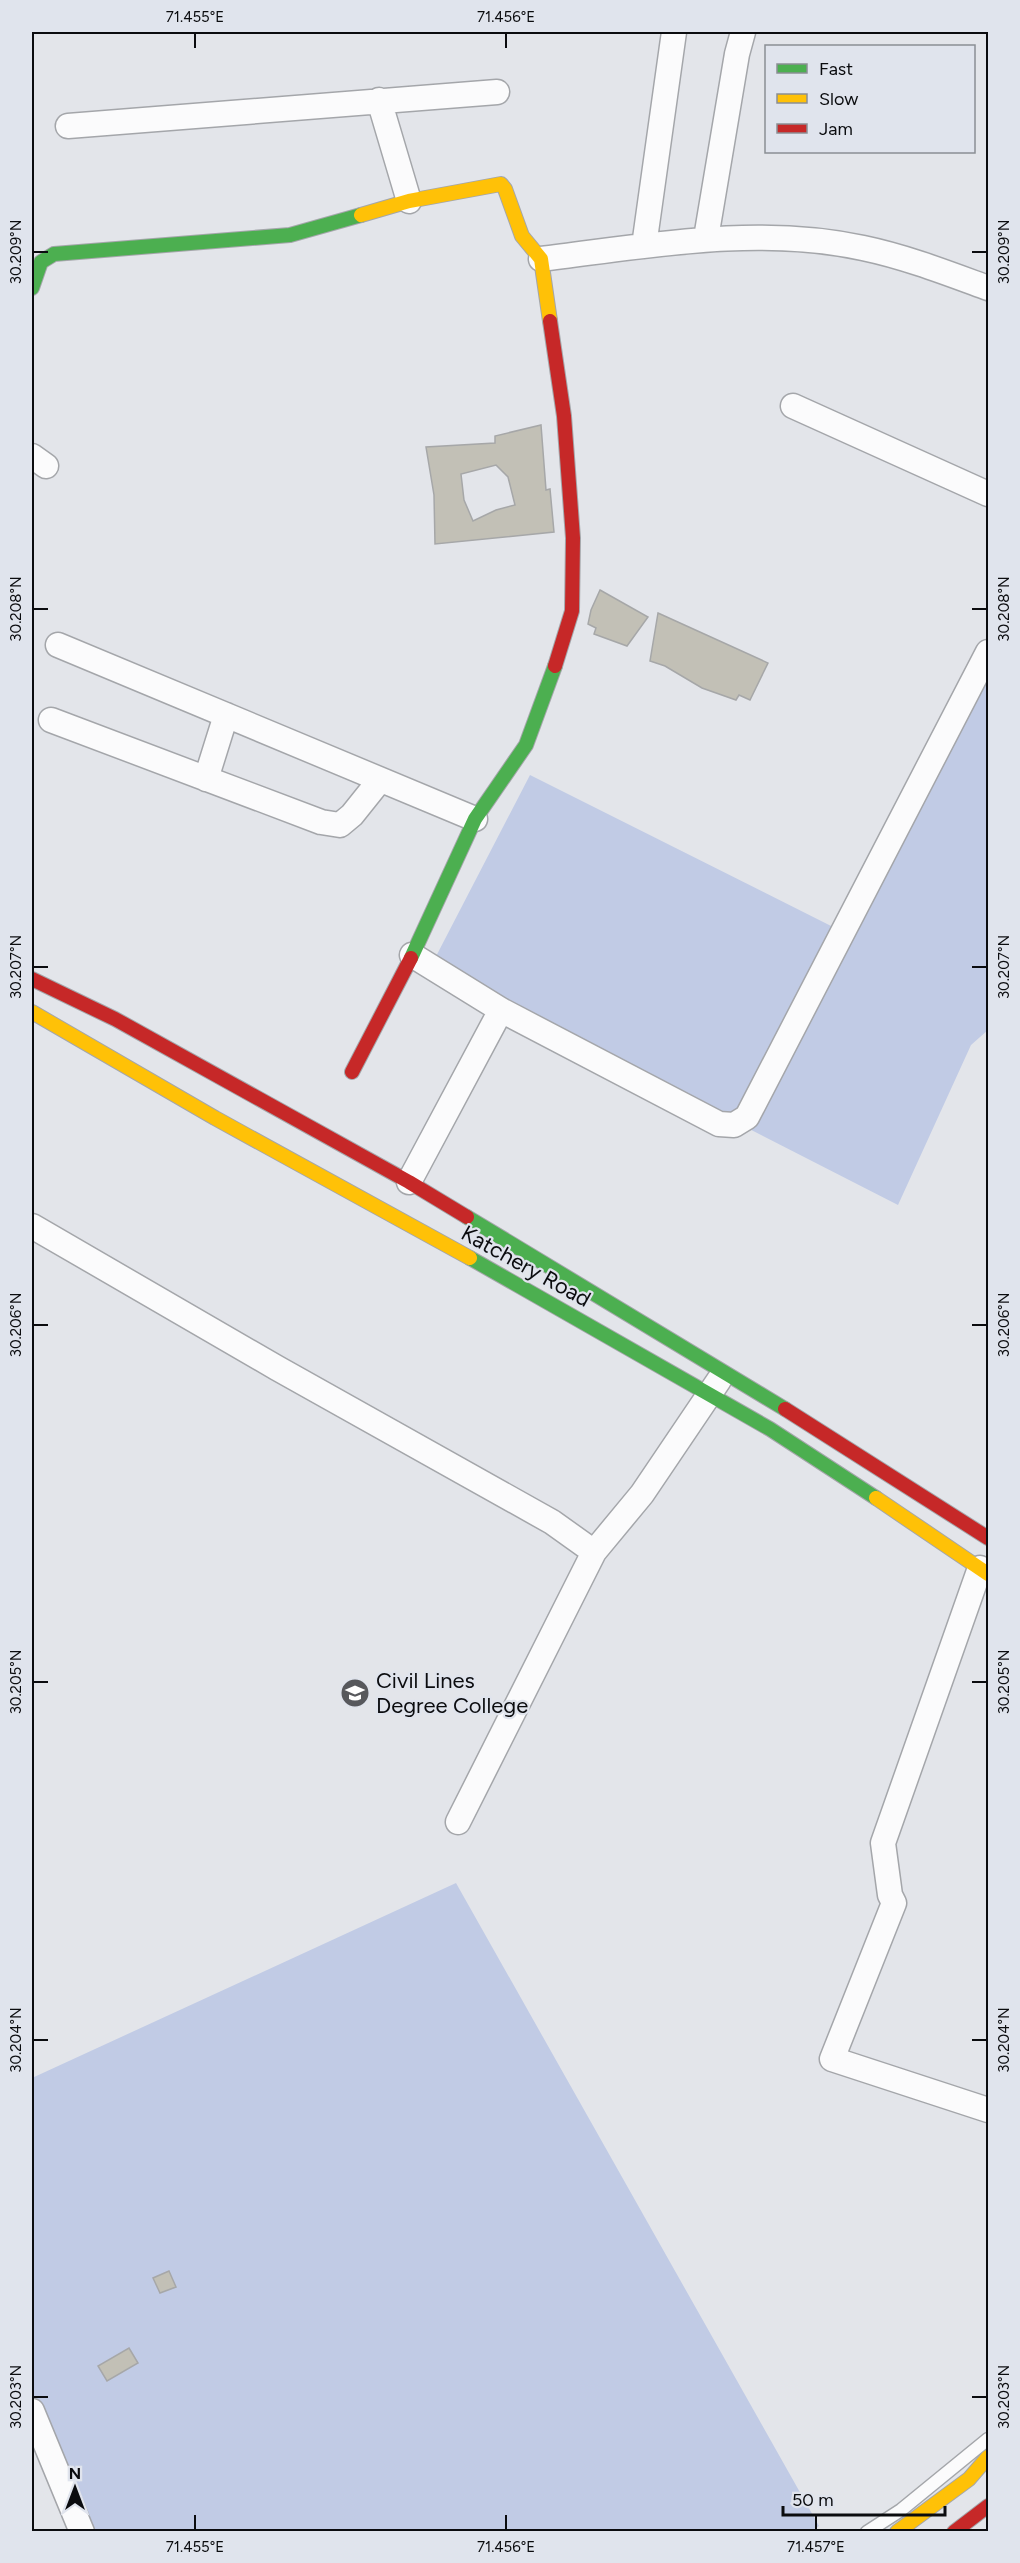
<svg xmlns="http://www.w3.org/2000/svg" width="1020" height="2563" viewBox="0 0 1020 2563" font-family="Figtree,sans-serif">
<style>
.green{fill:#c1cbe5}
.building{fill:#c2c0b6;stroke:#a6a7a8;stroke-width:1.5;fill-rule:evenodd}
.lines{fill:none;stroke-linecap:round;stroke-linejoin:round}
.lane-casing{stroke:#a4a6aa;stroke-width:15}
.street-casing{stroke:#a4a6aa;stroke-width:27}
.fast-casing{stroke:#a4a6aa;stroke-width:16}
.slow-casing{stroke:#a4a6aa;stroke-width:16}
.jam-casing{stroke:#a4a6aa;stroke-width:16}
.lane{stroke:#fbfbfc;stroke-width:12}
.street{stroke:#fbfbfc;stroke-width:24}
.fast{stroke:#4caf50;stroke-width:14}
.slow{stroke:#ffc107;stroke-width:14}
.jam{stroke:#c62828;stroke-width:14}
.ticks{fill:none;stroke:#0b0c0f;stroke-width:2}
.labels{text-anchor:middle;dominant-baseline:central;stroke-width:4.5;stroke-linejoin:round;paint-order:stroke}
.street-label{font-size:22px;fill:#0b0c0f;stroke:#e0e4ed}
.poi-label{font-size:22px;fill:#0b0c0f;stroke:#e0e4ed;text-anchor:start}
.neatline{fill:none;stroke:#0b0c0f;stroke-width:2}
.ticks-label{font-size:15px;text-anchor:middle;fill:#0b0c0f}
</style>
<rect width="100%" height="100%" fill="#e3e5ea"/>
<path class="green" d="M988,670V1030L971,1045L898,1205L431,966L530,775L849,935Z
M456,1883L819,2526L810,2532L84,2531L32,2413V2078Z"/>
<path class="building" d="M541,425L546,490L550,489L554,532L435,544L434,495L426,447L495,443V436ZM496,465L508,477L515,505L496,510L473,521L464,500L461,474Z
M600,590L648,617L627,646L594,634L596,628L588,624L591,610Z
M658,613L768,663L750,700L739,695L736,700L702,688L665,666L650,661Z
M169,2271L176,2287L160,2293L153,2278Z
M129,2348L138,2363L107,2381L98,2366Z"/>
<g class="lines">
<g class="lane-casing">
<path id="lane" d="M867,2532L901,2510L988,2439"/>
</g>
<g class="street-casing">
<path id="street" d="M379,100L409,201
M68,126L497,92
M706,238L737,54L743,32
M644,246L674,32
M541,259C648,246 756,225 863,248C906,257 947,273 988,288
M793,406L988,494
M32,456L46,466
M58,645L475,819
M51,720L321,822L340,825L352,815L380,780
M206,779L226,715
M412,955L501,1010L719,1124L734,1125L747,1117L988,652
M409,1182L501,1010
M32,1226L277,1368L552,1522L594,1552
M980,1568L883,1843L890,1895L894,1903L832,2059L988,2110
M458,1822L594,1552L642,1494L719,1380
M32,2411L82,2532"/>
</g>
<g class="fast-casing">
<path id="fast" d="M32,288L41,262L54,254L290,235L361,215
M411,958L475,819L526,745L555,666
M467,1217L785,1409
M470,1258L770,1429L876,1498"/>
</g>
<g class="slow-casing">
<path id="slow" d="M361,215L409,201L501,184L505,189L522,236L541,259L550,321
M32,1012L215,1118L470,1258
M876,1498L988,1574
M897,2532L969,2479L988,2457"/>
</g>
<g class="jam-casing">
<path id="jam" d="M550,321L564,416L573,538L572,611L555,666
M32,979L115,1019L409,1182L467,1217
M352,1072L411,958
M785,1409L988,1538
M954,2532L988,2506"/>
</g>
<use href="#lane" class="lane"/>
<use href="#street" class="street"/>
<use href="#fast" class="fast"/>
<use href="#slow" class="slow"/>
<use href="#jam" class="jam"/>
</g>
<path class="ticks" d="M195,33V48M506,33V48M33,252H48M972,252H987M33,609H48M972,609H987M33,967H48M972,967H987M33,1325H48M972,1325H987M33,1682H48M972,1682H987M33,2040H48M972,2040H987M33,2397H48M972,2397H987M195,2515V2530M506,2515V2530M816,2515V2530"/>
<defs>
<g id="university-disc" transform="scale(1.5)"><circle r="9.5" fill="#57585c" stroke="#e0e4ed"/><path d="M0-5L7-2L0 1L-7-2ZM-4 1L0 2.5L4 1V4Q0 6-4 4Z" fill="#fff"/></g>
</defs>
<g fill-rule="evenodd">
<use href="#university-disc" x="355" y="1693"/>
</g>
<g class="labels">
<g class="street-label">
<text transform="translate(526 1266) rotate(29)">Katchery Road</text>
</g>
<g class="poi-label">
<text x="376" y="1680">Civil Lines<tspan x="376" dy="25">Degree College</tspan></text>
</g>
</g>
<rect width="1020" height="2563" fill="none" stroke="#e0e4ed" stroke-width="66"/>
<rect x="765" y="45" width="210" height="108" fill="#e0e4ed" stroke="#8b8e94" stroke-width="1.5"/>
<rect x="777" y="64" width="30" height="9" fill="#4caf50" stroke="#8b8e94" stroke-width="1.5"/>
<text x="819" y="75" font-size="18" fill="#0b0c0f">Fast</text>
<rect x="777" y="94" width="30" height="9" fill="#ffc107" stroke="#8b8e94" stroke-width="1.5"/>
<text x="819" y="105" font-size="18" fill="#0b0c0f">Slow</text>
<rect x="777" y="124" width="30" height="9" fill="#c62828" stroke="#8b8e94" stroke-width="1.5"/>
<text x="819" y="135" font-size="18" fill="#0b0c0f">Jam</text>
<g transform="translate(75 2488)" stroke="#e0e4ed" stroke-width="4.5" paint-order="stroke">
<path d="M0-4.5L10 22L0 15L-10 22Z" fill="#0b0c0f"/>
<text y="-9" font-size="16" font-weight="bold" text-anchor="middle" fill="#0b0c0f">N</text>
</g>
<path d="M783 2506v9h162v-9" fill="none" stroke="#0b0c0f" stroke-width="3"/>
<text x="792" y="2506" font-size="18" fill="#0b0c0f" stroke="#e0e4ed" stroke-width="4.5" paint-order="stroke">50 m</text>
<rect x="33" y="33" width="954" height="2497" class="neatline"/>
<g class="ticks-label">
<text x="195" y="22">71.455°E</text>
<text x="506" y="22">71.456°E</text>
<text transform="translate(16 252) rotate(-90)" y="5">30.209°N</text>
<text transform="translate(1004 252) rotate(-90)" y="5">30.209°N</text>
<text transform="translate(16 609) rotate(-90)" y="5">30.208°N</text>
<text transform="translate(1004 609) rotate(-90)" y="5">30.208°N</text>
<text transform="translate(16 967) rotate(-90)" y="5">30.207°N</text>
<text transform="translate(1004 967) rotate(-90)" y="5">30.207°N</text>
<text transform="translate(16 1325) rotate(-90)" y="5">30.206°N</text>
<text transform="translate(1004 1325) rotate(-90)" y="5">30.206°N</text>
<text transform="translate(16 1682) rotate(-90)" y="5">30.205°N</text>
<text transform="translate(1004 1682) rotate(-90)" y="5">30.205°N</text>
<text transform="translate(16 2040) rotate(-90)" y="5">30.204°N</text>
<text transform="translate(1004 2040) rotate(-90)" y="5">30.204°N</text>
<text transform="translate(16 2397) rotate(-90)" y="5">30.203°N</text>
<text transform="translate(1004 2397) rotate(-90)" y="5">30.203°N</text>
<text x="195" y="2552">71.455°E</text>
<text x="506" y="2552">71.456°E</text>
<text x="816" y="2552">71.457°E</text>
</g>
</svg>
